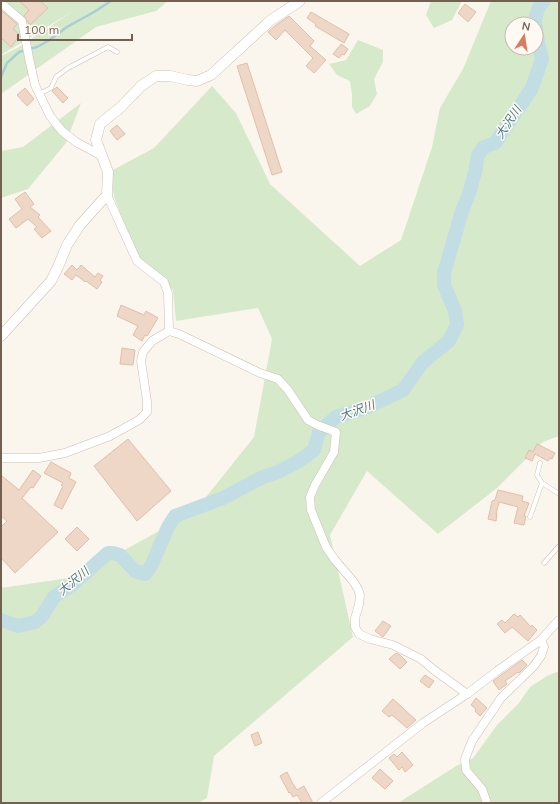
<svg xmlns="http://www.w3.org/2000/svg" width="560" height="804" viewBox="0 0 560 804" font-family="Mulish,'Noto Sans JP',sans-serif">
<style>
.green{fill:#d7e9cb;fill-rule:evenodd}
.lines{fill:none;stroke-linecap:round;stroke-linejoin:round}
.stream{stroke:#a9cdd5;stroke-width:2.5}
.river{stroke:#c2dee4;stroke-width:14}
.building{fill:#eed7c6;stroke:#e0bfa8}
.service-casing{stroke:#cdbfb3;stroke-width:5}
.minor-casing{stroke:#cdbfb3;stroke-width:9}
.tertiary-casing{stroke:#cdbfb3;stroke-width:11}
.service{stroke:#fff;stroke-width:4}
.minor{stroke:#fff;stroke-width:8}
.tertiary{stroke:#fff;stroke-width:10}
.labels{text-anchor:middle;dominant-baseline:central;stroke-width:3;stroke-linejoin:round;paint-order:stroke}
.water-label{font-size:12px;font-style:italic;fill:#4c7b86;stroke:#fefaf3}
</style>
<rect width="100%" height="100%" fill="#fbf6ed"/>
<path class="green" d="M1,1H168L156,11L96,27L1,94V56L19,47L73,11L1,55Z
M431,1H462L452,20L434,28L426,15Z
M491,1H559V436L543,442L497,488L438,534L367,471L330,535L353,637L214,756L207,798L198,803H1V588L75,577L194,512L254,437L272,339L258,308L176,321L173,290L139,262L114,197L111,171L154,148L212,86L236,113L270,184L360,266L401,240L432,147L440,108L463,69ZM512,24H536V48H512Z
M358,40L383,50V62L374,79L377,94L370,106L356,114L352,107V95L350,81L337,75L329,64L346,60Z
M81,103L66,143L28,189L1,198V151L23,147Z
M559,671V803H398L456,766L473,758L497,725L518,704L530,687L547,676Z"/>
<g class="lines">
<path class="stream" d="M1,77L7,63L19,52L37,47L48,41L67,27L94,12L111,1"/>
<path class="river" d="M535,24C535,16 538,6 544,1
M1,620L18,626L35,622L42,616L54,597L73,584L108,553H113L120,555L135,571L145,574L151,566L168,527L175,516L223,498L263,477L278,472L299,461L314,450L319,432L336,417L368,407L403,390L423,362L449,341L457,325L455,311L444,285V273L462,211L470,191L475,172L478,155L484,147L495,143L522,103L532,88L542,59L538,43L536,28"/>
</g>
<path class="building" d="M19,1H40L48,8L30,25L24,16L29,10Z
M465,4L476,12L468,22L458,13Z
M1,10L17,24L13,29L19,34V36L11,47L1,38Z
M311,12L349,34L344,43L315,26L316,24L307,18Z
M289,16L314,41L310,46L326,60L314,73L306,66L313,58L285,30L276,40L268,32L276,25Z
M341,44L348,49L344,55L342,54L339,58L333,54Z
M247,63L282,172L272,175L237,66Z
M57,87L68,98L63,103L52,91Z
M25,88L34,99L27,106L17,95Z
M117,125L125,134L117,140L110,131Z
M25,192L34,204L30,207L40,215L38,217L51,231L42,238L34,229L37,227L28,219L16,228L9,219L22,209L15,199Z
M72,265L77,270L81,265L95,277L98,273L103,276L100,280L102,282L97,289L86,281L85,282L76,275L72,280L64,274Z
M121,305L144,315L146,311L158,318L147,336L145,335L142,341L133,335L138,326L117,316Z
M122,348L135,350L133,365L120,364Z
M128,439L171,491L137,521L94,466Z
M537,444L555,453L552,459L550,458L548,461L535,454L532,461L525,458L529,450L533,452Z
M51,462L71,473L69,478L76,482L62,509L54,505L63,486L61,485L63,483L44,473Z
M33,470L41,476L33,488L31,487L22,498L58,532L15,573L1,558V527L7,521L1,516V475L19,490Z
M498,490L523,496L522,501L529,503L524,516H526L524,525L514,523L518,507L499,502L496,514H497L496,521L488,519L492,501L495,500Z
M77,527L89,539L77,551L65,539Z
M514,614L518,617L520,615L531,627L532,625L537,630L528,641L512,627L505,633L497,624L502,620L505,623Z
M383,621L391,626L383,637L375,631Z
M396,653L400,655L407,662L400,669L389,659Z
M522,660L527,665L519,673L518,672L505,681L507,684L499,690L493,681Z
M425,675L434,681L429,688L420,681Z
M476,698L487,708L480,716L475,711L476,709L471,705Z
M393,699L416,720L407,728L392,715L389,717L382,711Z
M258,732L262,743L255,746L251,735Z
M402,752L413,765L405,772L402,767L399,770L389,758L394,754L397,757Z
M380,769L393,781L385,789L372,778Z
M287,772L293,784L297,790L304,786L313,803H302L297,795L293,797L290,792L289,793L280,776Z"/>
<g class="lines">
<g class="service-casing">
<path id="service" d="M39,94L51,88L56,77L68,68L108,47L117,52
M540,463L537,475L542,483L559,494
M530,517L542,483
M544,563L559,546"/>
</g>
<g class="minor-casing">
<path id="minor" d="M1,3L22,21L29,58L35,85L50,116L62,131L76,142L102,156
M107,195L137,261L164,282L168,293L169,331
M1,458H39L65,453L110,436L139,420L147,412V401L141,361L143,352L148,346L152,341L169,331L179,334L260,373L278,379L288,390L308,420L317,425L336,432L334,452L315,485L310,497L311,510L326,547L335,560L353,581L358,589L360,595L359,605L355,618V627L359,634L370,639L393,645L421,659L434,670L467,694
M321,803L423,723L467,694L497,671L541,640L559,620
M487,803L482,789L466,770L465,759L472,741L501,698L533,667L541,656L544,647L541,640"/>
</g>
<g class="tertiary-casing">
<path id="tertiary" d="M1,336L51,281L58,267L67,245L80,225L107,195L108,172L96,140L100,124L121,107L141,86L156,76H170L188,80L197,81L211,75L271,20L300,1"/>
</g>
<use href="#service" class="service"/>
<use href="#minor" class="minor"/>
<use href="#tertiary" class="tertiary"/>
</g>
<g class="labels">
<g class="water-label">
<text transform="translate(508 122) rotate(-56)">大沢川</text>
<text transform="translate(357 410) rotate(-20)">大沢川</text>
<text transform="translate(73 581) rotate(-40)">大沢川</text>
</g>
</g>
<rect width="560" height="804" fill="none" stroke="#755f51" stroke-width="4"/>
<g transform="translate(524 36) rotate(12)"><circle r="19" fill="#fefaf3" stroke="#c7bcb2"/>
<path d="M0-3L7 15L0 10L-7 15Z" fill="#d97c5e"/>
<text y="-6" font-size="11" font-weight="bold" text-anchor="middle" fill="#755f51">N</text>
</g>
<path d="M18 34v6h114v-6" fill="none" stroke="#755f51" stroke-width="2"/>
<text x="24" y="34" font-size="12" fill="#755f51" stroke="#fefaf3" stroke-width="3" paint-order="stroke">100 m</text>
</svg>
